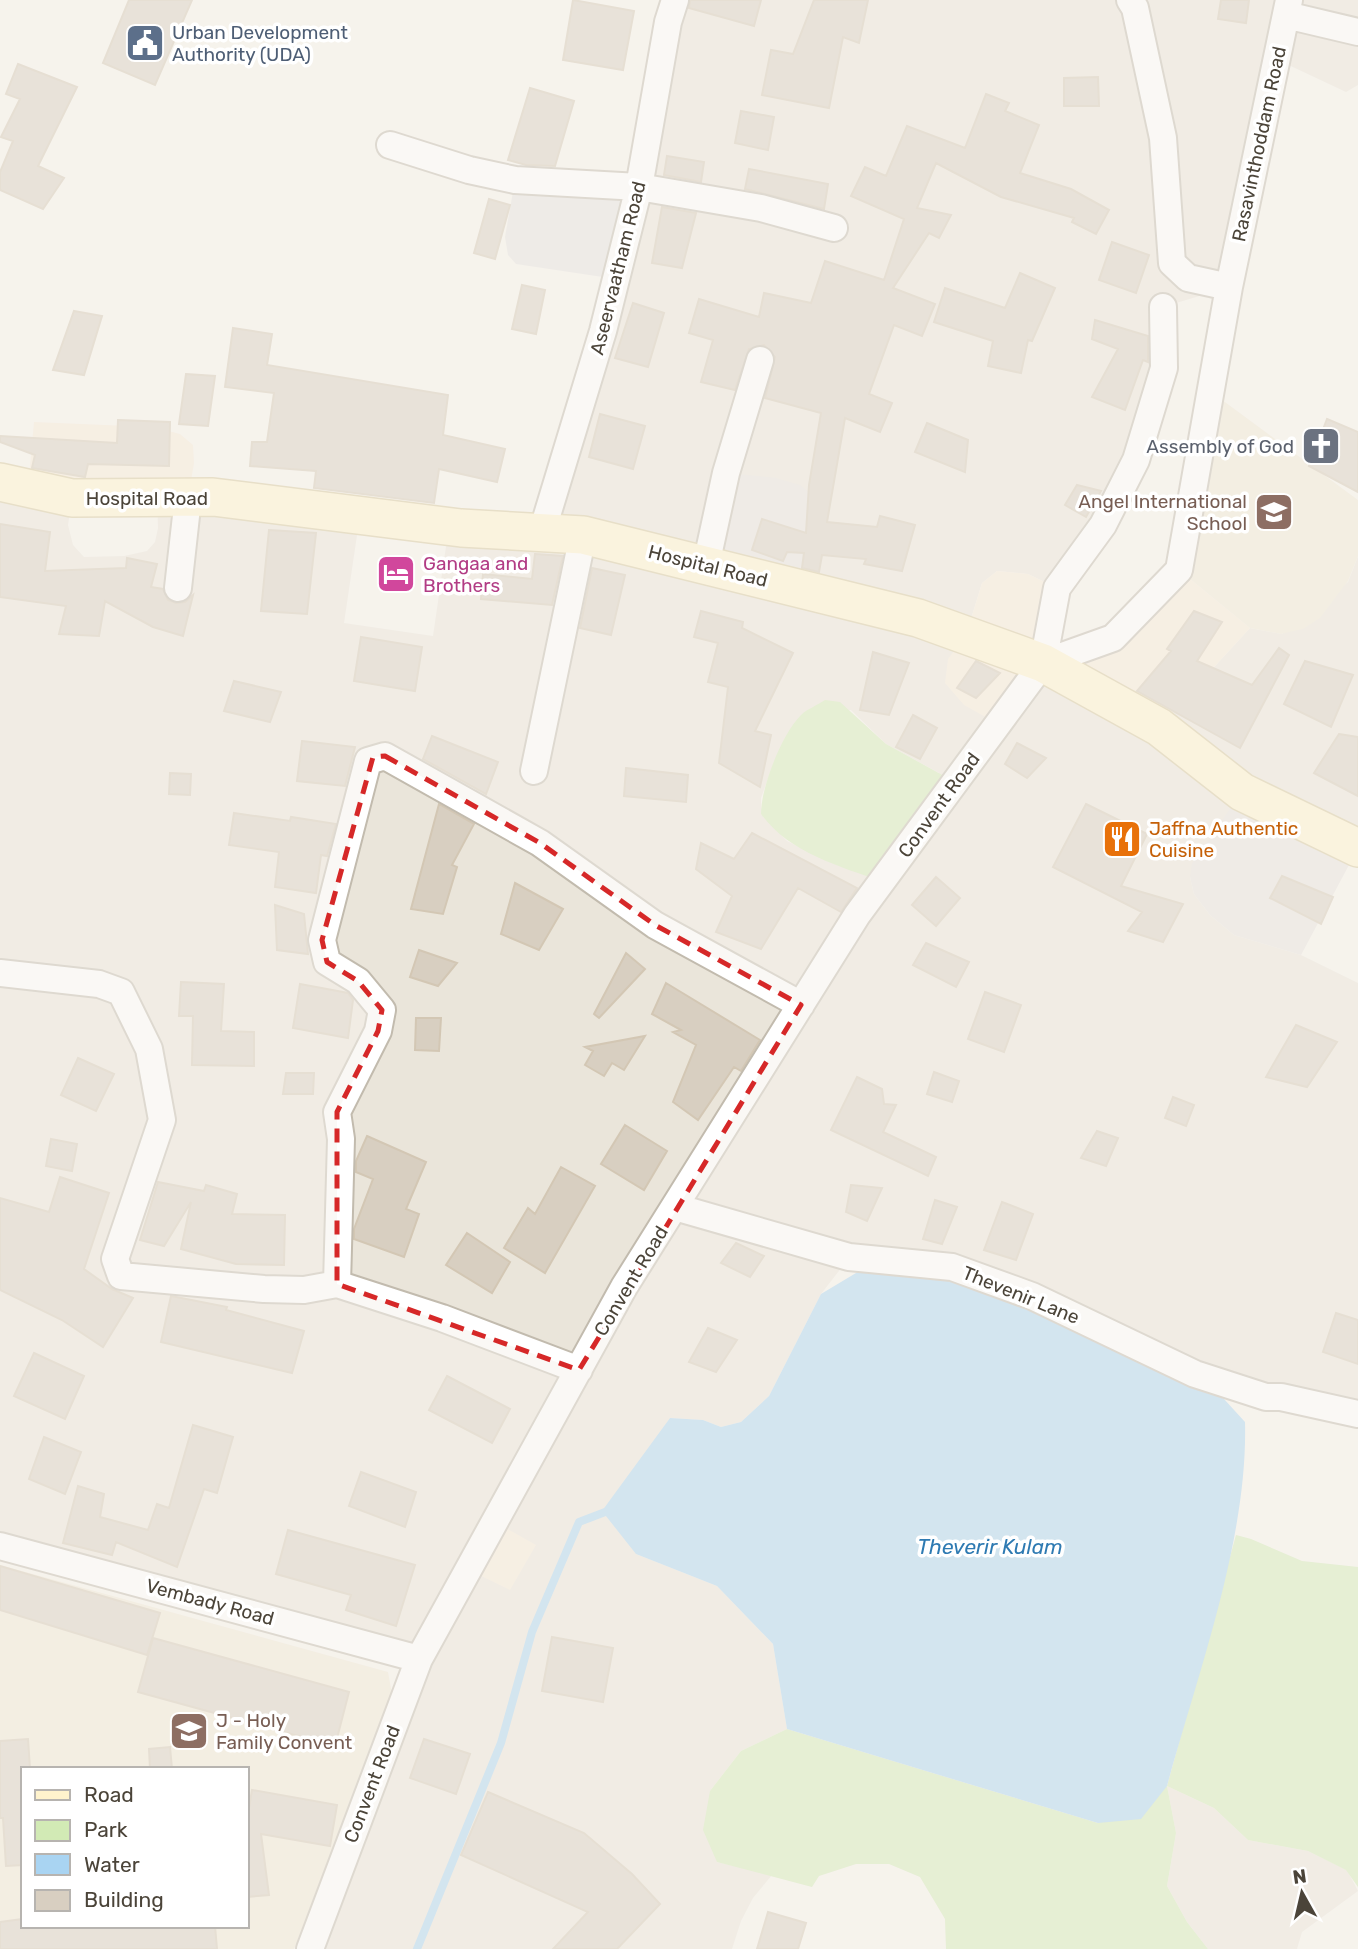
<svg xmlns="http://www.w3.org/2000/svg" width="1358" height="1949" viewBox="0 0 1358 1949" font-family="Rubik,sans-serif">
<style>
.residential{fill:#eae5da;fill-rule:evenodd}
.commercial{fill:#f7ead8}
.industrial{fill:#e6e2dd}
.education{fill:#efe8d6;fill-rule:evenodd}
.green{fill:#d2eab5}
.parking{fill:#e5e3e0}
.water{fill:#a9d4f2}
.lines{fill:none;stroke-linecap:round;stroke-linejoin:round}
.stream{stroke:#a9d4f2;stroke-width:8}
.building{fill:#d8cfc1;stroke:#d3c7b4;stroke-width:2}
.street-casing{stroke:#c2bbae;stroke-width:30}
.secondary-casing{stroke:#d6c79b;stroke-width:40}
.street{stroke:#fff;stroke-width:26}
.secondary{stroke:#fff3cd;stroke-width:37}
.marked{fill:none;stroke:#d62828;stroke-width:5;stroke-dasharray:14 9;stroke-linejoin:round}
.labels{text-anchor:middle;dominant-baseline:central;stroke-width:7;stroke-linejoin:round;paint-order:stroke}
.service-label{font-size:19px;fill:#4e5e75;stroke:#fff;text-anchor:start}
.street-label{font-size:19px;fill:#4b4439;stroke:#fff}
.worship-label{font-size:19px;fill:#5b616d;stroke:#fff;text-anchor:end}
.education-label{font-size:19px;fill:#785e54;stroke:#fff;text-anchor:end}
.hotel-label{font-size:19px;fill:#b23c85;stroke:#fff;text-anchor:start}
.food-label{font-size:19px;fill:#c56008;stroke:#fff;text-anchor:start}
.water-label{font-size:21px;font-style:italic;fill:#2e7ab2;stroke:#fff}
</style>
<rect width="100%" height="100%" fill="#f6f3ec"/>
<path class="residential" d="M675,0H1358V85L1346,92L1278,60L1229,287L1163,307L1157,396L1057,588L1028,574L997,571L982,583L966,635L1043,663L1159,727L1250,628L1282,634L1348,582L1358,556V848L1190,877L1194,894L1210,915L1234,935L1301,955L1358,983V1414L849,1258L821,1294L769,1396L741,1422L721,1427L703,1420L670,1418L650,1448L636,1554L717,1586L773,1644L787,1729L741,1751L710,1791L717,1862L772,1875L753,1898L741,1921L732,1949H310L419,1659L0,1546V482L72,498L68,525L73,545L84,557L124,556L147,551L155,542L158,528L157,497L360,515L344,623L433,636L449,526L542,532ZM851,710L886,744L939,773L883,881L832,863L787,841L761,814V798L773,765L802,714Z
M1167,1786L1214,1808L1248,1840L1308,1851L1347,1870L1358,1891L1302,1932L1297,1949H1208L1187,1922L1167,1886L1176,1833Z"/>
<path class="commercial" d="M34,422L153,427L180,434L193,445L194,463L188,498L28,488Z
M1179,570L1250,628L1159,727L1043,663L998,724L964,705L945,683L948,659L966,635L982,583L997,571L1028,574L1057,588L1043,662L1113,638Z
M495,1522L536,1545L510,1590L469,1570Z"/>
<path class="industrial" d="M728,473L776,478L800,485L817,499L820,544L805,590L706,565Z
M1242,792L1358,848L1301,955L1234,935L1210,915L1194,894L1190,877L1192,863Z"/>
<path class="education" d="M1210,391L1358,500V556L1348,581L1320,618L1303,629L1281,634L1250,628L1179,570Z
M0,1565L388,1672L392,1694L294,1949H0ZM23,1769H247V1926H23Z"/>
<path class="green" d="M825,700L840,702L886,744L955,782L883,882C839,866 789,853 761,814C761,787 782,734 801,715C807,709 818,705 825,700Z
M1236,1535L1251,1539L1302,1561L1358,1567V1887L1346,1870L1308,1851L1248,1840L1214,1808L1167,1786L1176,1833L1167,1886L1187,1922L1208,1949H946L945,1919L920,1877L889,1864H856L819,1876L812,1887L717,1862L703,1830L710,1791L741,1751L787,1729L1098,1823L1167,1786Z"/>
<path class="parking" d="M515,180L639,187L616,279L516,264L508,255L505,237Z"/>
<path class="water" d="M866,1267L981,1284L1224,1399L1245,1422C1248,1540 1198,1672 1167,1786L1141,1819L1098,1823L787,1729L773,1644L717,1586L636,1554L602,1511L670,1418L703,1420L721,1427L741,1422L769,1396L821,1294Z"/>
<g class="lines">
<path class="stream" d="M417,1949L501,1743L532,1632L579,1522L613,1509"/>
</g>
<path class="building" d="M129,0H192L155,85L103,63Z
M573,0L634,11L623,70L563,60Z
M690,0H761L754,26L689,8Z
M814,0H868L859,43L843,37L829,108L762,95L771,50L793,54Z
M1221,0H1249L1246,23L1218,19Z
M18,64L77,87L38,166L64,178L43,209L0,190V172L13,141L1,137L20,99L6,94Z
M1098,77L1099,106H1064V78Z
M530,88L574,101L555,166L526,165L508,160Z
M986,94L1009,103L1005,111L1039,125L1020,173L1071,189L1109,210L1096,234L1072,222L1074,218L1001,197L936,163L917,208L951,215L939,238L929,233L893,288L935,304L922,336L894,325L869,394L892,403L880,432L845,418L827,522L877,527L880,516L915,525L902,571L864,564L866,559L822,555L819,572L802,568L804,553L787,552L783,561L752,550L762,519L806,533L809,485L821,413L765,398L775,357L764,345L749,349L735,390L701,382L713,340L689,333L699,299L759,317L764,293L811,303L825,261L884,280L904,219L851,196L865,167L886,176L907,126L965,148Z
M741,111L774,117L768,150L735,143Z
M667,156L704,162L701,182L664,175Z
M749,169L828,184L824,209L745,189Z
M489,199L510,205L495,259L474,253Z
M662,207L696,213L682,268L652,263Z
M1112,242L1149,255L1136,293L1099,280Z
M1020,273L1055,288L1032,341L1028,340L1021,373L988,366L993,341L934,322L945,288L1005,308Z
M522,285L545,290L536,334L512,329Z
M633,303L664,313L648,367L615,358Z
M74,311L102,316L84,375L53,370Z
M1095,320L1148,336V362L1143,360L1125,410L1092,397L1118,349L1092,339Z
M233,328L272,334L267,365L448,395L443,435L505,449L497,482L439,469L434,503L314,488L316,471L250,466L252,442H267L274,393L225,387Z
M186,374L215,376L208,426L179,424Z
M600,414L645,426L633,469L589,457Z
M1327,419L1358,432V492L1309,466Z
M118,420L170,422L169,466L88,464L85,477L32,468L35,455L0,442V436L117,443Z
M927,423L968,440L965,472L915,452Z
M1077,485L1101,491L1086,517L1065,505Z
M0,524L50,532L45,571L126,568L127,558L157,564L151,587L163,589L168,600L176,603L185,602L193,595L183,636L153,627L105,601L99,636L59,634L66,606L0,597Z
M269,530L316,533L307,614L261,611Z
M535,554L563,556L552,605L481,599L483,574L532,579Z
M592,568L625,575L611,635L580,628Z
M701,611L743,622L742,628L793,653L755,731L771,735L760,787L719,763L728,687L708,682L718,643L694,637Z
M1194,611L1222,622L1197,661L1252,685L1279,648L1289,655L1240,748L1137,691L1171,651L1167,649Z
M361,637L422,647L415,691L354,681Z
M873,652L909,663L889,715L860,710Z
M976,661L1000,673L976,698L957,688Z
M1305,661L1353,675L1331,727L1284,704Z
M234,681L281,692L270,722L224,711Z
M913,715L937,728L920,759L896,747Z
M1339,734L1358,737V796L1314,773Z
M432,736L498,762L486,794L423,759Z
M302,741L355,747L345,786L297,781Z
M1017,743L1046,758L1027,778L1005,764Z
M626,768L688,775L686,802L624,796Z
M170,773L191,774L190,795L169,794Z
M439,804L474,824L452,865L457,867L443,914L411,909Z
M1086,804L1147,834L1121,886L1183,904L1163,942L1128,931L1142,912L1053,867Z
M234,813L290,821L291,817L336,824L327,856L321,855L316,893L275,887L279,852L229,845Z
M752,833L857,888L841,912L798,888L761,949L716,932L732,896L696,869L701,843L734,859Z
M1282,876L1333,897L1321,924L1270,898Z
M936,877L960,898L936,926L912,905Z
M515,883L563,909L539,950L501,934Z
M275,905L304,914L308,954L277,950Z
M926,943L969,962L956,987L913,965Z
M419,950L457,963L438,986L410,977Z
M626,953L645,969L599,1018L594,1014Z
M181,982L224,984L221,1031L254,1032V1066L192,1065L193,1016H179Z
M666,983L760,1040L741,1071L734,1067L698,1120L673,1102L696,1045L673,1032L681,1030L652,1014Z
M300,984L348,993L353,1000L348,1038L293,1028Z
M985,992L1021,1005L1004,1052L968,1039Z
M416,1018H441L439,1051L415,1050Z
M1296,1025L1337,1042L1307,1087L1266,1077Z
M645,1036L624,1070L612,1063L604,1076L585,1065L593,1051L585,1047Z
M78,1058L114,1074L96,1111L61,1095Z
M934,1072L959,1081L952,1102L927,1094Z
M286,1073H314L313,1094H283Z
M857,1077L882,1089L884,1104L896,1105L883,1132L936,1157L928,1176L831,1130Z
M1173,1097L1194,1105L1186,1126L1165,1118Z
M625,1125L667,1151L644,1190L601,1164Z
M1097,1131L1118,1138L1106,1166L1081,1158Z
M367,1136L426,1162L406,1209L419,1214L404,1257L354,1239V1229L373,1179L356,1172V1161Z
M51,1139L77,1144L72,1171L46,1166Z
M561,1167L595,1186L545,1273L504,1248L528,1208L535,1214Z
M60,1177L109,1193L84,1269L112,1289L133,1298L103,1347L62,1320L0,1290V1198L49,1212Z
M158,1182L204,1191L206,1185L237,1194L232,1214L285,1215L284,1265L236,1264L181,1249L191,1202L164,1246L140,1240Z
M851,1185L882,1188L867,1221L846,1212Z
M935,1200L957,1207L942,1244L923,1239Z
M1002,1202L1033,1214L1016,1260L984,1250Z
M467,1233L510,1262L492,1293L446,1265Z
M736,1243L764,1256L750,1277L721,1263Z
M171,1296L227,1307L226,1310L304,1331L292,1373L161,1342Z
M1336,1313L1358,1320V1364L1323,1352Z
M708,1328L737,1340L716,1372L689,1362Z
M34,1353L84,1376L65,1419L14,1396Z
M447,1376L510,1409L492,1443L429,1410Z
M193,1425L233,1437L217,1493L204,1489L177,1567L116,1542L112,1555L63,1543L78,1486L104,1494L100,1517L148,1530L157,1504L169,1508Z
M44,1437L81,1452L65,1494L29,1479Z
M361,1472L416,1492L405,1527L349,1506Z
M288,1530L415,1565L396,1626L346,1610L351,1595L276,1574Z
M0,1566L160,1613L147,1655L0,1610Z
M552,1637L613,1648L603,1702L542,1691Z
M153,1638L349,1692L335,1746L138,1692Z
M28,1739L30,1769H23V1865L6,1866L3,1818H0V1741Z
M424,1739L470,1754L456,1794L410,1778Z
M170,1747L172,1769H150L149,1749Z
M252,1790L337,1805L330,1846L261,1834L269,1895L247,1897V1820Z
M488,1792L584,1833L632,1874L660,1904L617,1949H553L588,1912L461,1855Z
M768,1912L806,1923L798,1949H757Z
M23,1919V1926H215L217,1949H0V1922Z"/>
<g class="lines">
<g class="street-casing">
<path id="street" d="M1130,0L1135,8L1163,138L1172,263L1188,278L1229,287
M1286,15L1358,32
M390,145L469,170L515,180L639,187L761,208L834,228
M542,532L603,331L639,187L668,22L675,0
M706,565L726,473L760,360
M178,588L188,498
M1043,663L1113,638L1179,570L1229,287L1289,0
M534,771L583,535
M0,973L99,984L121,992L149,1049L162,1120L115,1259L121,1276L264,1289L304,1290L337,1284L442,1318L579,1370
M675,1207L849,1257L952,1267L1032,1296L1195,1374L1266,1397H1281L1358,1414
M337,1284L341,1139L337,1112L378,1031L382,1010L358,981L327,962L322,940L368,761L385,756L540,843L655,925L801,1005
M0,1546L419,1659
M310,1949L419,1659L624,1287L857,915L1043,663L1057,588L1103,525L1136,460L1164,368L1163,307"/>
</g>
<g class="secondary-casing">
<path id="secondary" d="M0,482L72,498L213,497L461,528L583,535L918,618L1043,663L1159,727L1242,792L1358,848"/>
</g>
<use href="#street" class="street"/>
<use href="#secondary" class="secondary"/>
</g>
<path d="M0 0H1358V1949H0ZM385,756L540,843L655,925L801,1005L579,1370L337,1284V1112L378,1031L382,1010L358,981L327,962L322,940L373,757Z" fill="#f6f3ec" fill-opacity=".55" fill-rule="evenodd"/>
<path class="marked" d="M385,756L540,843L655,925L801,1005L579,1370L337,1284V1112L378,1031L382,1010L358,981L327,962L322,940L373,757Z"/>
<defs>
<g id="civic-square" transform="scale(2.0125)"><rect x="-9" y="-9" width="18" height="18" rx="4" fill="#5c6f8a" stroke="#fff"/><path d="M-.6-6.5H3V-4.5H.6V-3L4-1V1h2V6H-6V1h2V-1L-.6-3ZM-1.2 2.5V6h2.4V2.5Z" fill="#fff"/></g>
<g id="church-square" transform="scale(2.0125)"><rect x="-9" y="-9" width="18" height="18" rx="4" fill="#6b7280" stroke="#fff"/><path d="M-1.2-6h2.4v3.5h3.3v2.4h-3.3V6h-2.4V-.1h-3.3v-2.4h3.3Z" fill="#fff"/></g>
<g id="school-square" transform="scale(2.0125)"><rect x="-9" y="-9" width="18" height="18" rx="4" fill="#8d6e63" stroke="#fff"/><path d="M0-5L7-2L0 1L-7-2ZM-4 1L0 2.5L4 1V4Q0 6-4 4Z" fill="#fff"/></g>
<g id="hotel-square" transform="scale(2.0125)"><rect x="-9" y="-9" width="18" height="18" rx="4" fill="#d1479c" stroke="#fff"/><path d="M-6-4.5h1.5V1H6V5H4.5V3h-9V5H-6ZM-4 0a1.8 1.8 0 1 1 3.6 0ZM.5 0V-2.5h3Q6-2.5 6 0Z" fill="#fff"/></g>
<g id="restaurant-square" transform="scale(2.0125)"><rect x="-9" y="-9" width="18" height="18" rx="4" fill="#e8710a" stroke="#fff"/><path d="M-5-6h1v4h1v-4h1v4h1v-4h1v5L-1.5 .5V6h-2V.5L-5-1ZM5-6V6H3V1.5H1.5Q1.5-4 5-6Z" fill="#fff"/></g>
</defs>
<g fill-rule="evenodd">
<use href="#civic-square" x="145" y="43"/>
<use href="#church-square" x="1321" y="446"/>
<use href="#school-square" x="1274" y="512"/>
<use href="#hotel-square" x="396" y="574"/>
<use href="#restaurant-square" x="1122" y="839"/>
<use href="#school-square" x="189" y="1731"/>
</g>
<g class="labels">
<g class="service-label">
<text x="172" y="32">Urban Development<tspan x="172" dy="22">Authority (UDA)</tspan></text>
</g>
<g class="street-label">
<text transform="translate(1259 144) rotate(-78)">Rasavinthoddam Road</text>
<text transform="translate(618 268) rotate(-76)">Aseervaatham Road</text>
<text x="147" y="498">Hospital Road</text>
<text transform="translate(708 566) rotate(14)">Hospital Road</text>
<text transform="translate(939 805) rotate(-54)">Convent Road</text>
<text transform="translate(631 1281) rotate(-59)">Convent Road</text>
<text transform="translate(1021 1295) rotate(22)">Thevenir Lane</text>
<text transform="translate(210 1602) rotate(15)">Vembady Road</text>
<text transform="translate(372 1784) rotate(-69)">Convent Road</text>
</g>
<g class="worship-label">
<text x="1294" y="446">Assembly of God</text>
</g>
<g class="education-label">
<text x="1247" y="501">Angel International<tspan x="1247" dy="22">School</tspan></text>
<text x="216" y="1720" text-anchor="start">J - Holy<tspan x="216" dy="22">Family Convent</tspan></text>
</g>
<g class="hotel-label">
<text x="423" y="563">Gangaa and<tspan x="423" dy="22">Brothers</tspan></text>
</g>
<g class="food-label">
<text x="1149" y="828">Jaffna Authentic<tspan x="1149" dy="22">Cuisine</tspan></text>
</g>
<g class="water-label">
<text x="990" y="1546">Theverir Kulam</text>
</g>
</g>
<rect x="21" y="1767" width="228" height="161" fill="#ffffff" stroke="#b7b4b0" stroke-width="2"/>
<rect x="35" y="1790" width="35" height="10" fill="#fff3cd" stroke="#b7b4b0" stroke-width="2"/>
<text x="84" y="1802" font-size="21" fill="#4b4439">Road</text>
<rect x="35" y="1820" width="35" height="21" fill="#d2eab5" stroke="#b7b4b0" stroke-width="2"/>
<text x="84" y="1837" font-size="21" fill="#4b4439">Park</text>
<rect x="35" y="1854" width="35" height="21" fill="#a9d4f2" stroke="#b7b4b0" stroke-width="2"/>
<text x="84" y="1872" font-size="21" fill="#4b4439">Water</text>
<rect x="35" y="1890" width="35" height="21" fill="#d8cfc1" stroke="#b7b4b0" stroke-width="2"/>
<text x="84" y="1907" font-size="21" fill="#4b4439">Building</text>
<g transform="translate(1302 1893) rotate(352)" stroke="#ffffff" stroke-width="5" paint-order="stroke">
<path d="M0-5L12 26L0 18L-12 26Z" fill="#4b4439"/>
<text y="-10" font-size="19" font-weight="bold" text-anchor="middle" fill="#4b4439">N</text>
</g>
</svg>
